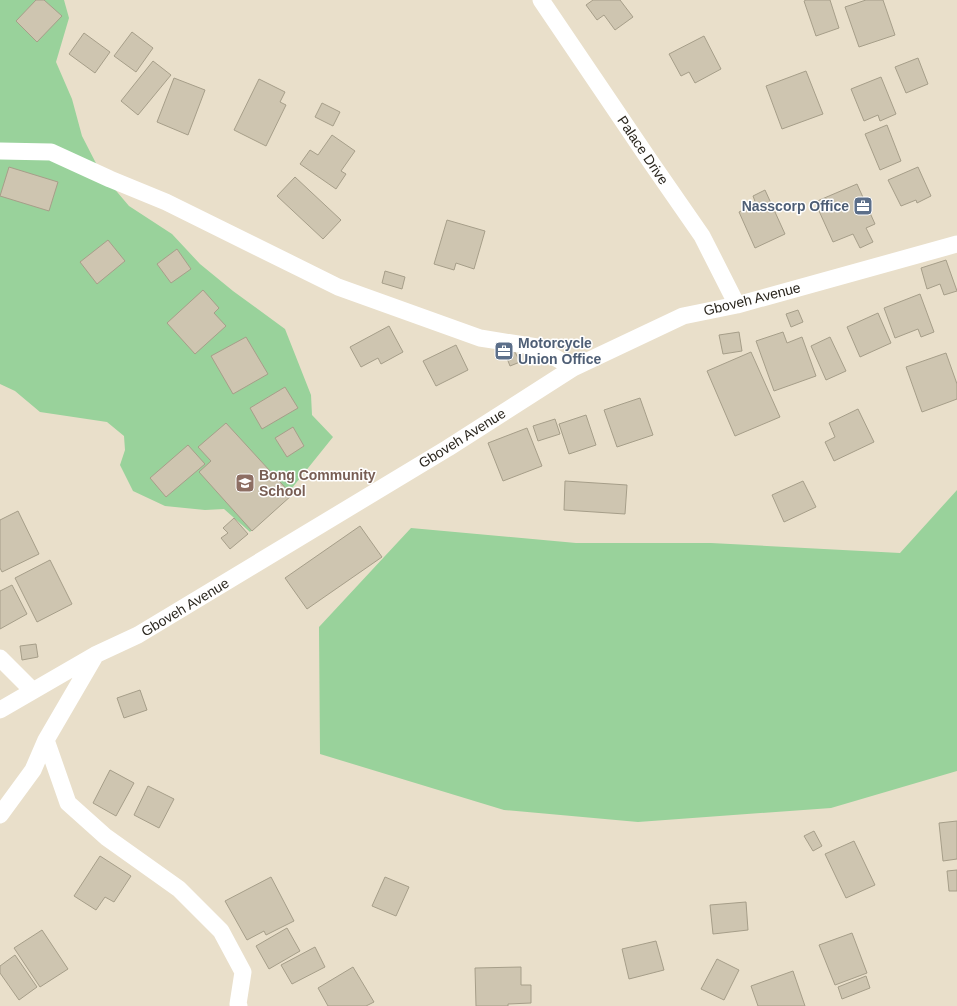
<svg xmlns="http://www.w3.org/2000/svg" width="957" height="1006" viewBox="0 0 957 1006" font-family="Helvetica,sans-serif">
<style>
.green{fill:#99d29b}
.building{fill:#cec5b0;stroke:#a69e89}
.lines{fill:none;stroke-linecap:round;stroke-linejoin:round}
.street{stroke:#fff;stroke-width:17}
.labels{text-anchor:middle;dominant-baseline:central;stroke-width:3;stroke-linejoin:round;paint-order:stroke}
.street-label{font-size:14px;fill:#2b271f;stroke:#fff}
.service-label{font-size:14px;font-weight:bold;fill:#4e5e75;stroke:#fff;text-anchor:end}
.education-label{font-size:14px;font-weight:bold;fill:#785e54;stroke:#fff;text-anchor:start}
</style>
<rect width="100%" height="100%" fill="#e9dfca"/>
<path class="green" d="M0,0H64L69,18L56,62L72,99L82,136L101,173L129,206L172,234L200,264L233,291L285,329L311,395L312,415L333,437L288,493L250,532L224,509L205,510L165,506L133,491L120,465L125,450L124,436L107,422L40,412L15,391L0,384Z
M957,490V771L831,808L638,822L504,810L320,754L319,627L411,528L576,543H711L900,553Z"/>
<path class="building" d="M36,0H44L62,16L37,42L16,21Z
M593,0H620L633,17L615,30L604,15L597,20L586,5Z
M806,0H830L839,28L816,36L804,1Z
M866,0H883L895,35L859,47L845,7Z
M132,32L153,48L136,72L114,56Z
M84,33L110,52L95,73L69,54Z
M704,36L721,69L695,83L689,72L681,76L669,54Z
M918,58L928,84L906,93L895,67Z
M153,61L171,75L138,115L121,101Z
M806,71L823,114L782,129L766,86Z
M881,77L896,114L880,121L878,115L864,121L851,89Z
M174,78L205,90L188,135L157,122Z
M259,79L285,92L280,102L286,105L266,146L234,130Z
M322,103L340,112L333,126L315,117Z
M887,125L901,161L880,170L865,134Z
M332,135L355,151L341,171L346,174L336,189L300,164L310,150L318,155Z
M9,167L58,182L49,211L0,196Z
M918,167L931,196L917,203L916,200L901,206L888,180Z
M295,177L341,220L323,239L277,196Z
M857,184L875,224L866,228L873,242L860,248L853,234L833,242L815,202Z
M765,190L785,234L755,248L739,212L756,204L753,196Z
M447,220L485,231L474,269L456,263L454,270L434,264Z
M108,240L125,261L97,284L80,262Z
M177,249L191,269L171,283L157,264Z
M946,260L957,291L944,295L940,284L927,289L921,268Z
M385,271L405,277L402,289L382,283Z
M203,290L219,308L214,313L226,326L195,354L167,323Z
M920,294L934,332L921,337L918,329L895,338L884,308Z
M798,310L803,322L791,327L786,314Z
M878,313L891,343L860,357L847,327Z
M389,326L403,352L381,364L378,358L361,367L350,347Z
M739,332L742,351L723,354L719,335Z
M783,332L787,343L802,337L816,376L774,391L756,341Z
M246,337L268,374L233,394L211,356Z
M830,337L846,371L826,380L811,346Z
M456,345L468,370L436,386L423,361Z
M514,350L520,362L510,366L505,353Z
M751,352L780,417L735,436L707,371Z
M946,353L957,384V399L922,412L906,367Z
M285,387L298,408L262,429L250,408Z
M640,398L653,435L617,447L604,410Z
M858,409L874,442L834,461L825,442L835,437L829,423Z
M586,415L596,445L569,454L559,424Z
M555,419L560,434L538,441L533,426Z
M226,423L292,495L252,531L199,472L211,461L198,447Z
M293,427L304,446L287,457L275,438Z
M527,428L542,466L503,481L488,443Z
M188,445L205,464L166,497L150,478Z
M565,481L627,485L625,514L564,510Z
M803,481L816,507L784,522L772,495Z
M18,511L39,554L2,572L0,568V520Z
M234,518L248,534L230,549L221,538L228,533L223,528Z
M360,526L382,557L307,609L285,578Z
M50,560L72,604L37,622L15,578Z
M12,585L27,614L0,629V591Z
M36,644L38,657L22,660L20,646Z
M140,690L147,710L124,718L117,698Z
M110,770L134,783L116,816L93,803Z
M148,786L174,799L159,828L134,815Z
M957,821V859L943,861L939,823Z
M814,831L822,846L813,851L804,836Z
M854,841L875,885L846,898L825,854Z
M100,856L131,876L114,902L105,897L96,910L74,896Z
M957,870V891H949L947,871Z
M271,877L294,921L266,935L264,931L247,940L225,901Z
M385,877L409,887L396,916L372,906Z
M746,902L748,930L713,934L710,905Z
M287,928L300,951L269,969L256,946Z
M42,930L68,969L40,987L14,948Z
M852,933L867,973L835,985L819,945Z
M656,941L664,970L629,979L622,949Z
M315,947L325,967L292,984L281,965Z
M15,955L37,987L19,1000L0,973V966Z
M717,959L739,970L724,1000L701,989Z
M353,967L374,1002L366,1006H328L318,988Z
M521,967V985H531V1003L508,1004V1006H476L475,968Z
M793,971L805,1006H758L751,986Z
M866,976L870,988L842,999L838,987Z"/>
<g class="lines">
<path class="street" d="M541,0L650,161L702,236L737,305
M0,151L51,152L110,179L166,202L338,287L480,338L537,347L573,368
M95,656L46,740L68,803L106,837L179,889L221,931L243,972L238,1004L239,1006
M0,658L32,690
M0,710L95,655L138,635L448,448L573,368L683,316L737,305L957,244
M0,815L33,770L46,740"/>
</g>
<defs>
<g id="office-square" transform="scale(1)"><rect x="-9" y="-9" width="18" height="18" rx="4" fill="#5c6f8a" stroke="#fff"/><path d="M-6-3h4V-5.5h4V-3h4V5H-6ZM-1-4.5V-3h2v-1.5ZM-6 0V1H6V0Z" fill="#fff"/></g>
<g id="school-square" transform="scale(1)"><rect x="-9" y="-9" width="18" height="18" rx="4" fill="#8d6e63" stroke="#fff"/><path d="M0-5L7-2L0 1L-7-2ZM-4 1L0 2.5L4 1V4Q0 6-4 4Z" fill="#fff"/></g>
</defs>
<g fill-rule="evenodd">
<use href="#office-square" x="863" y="206"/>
<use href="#office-square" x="504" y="351"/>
<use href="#school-square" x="245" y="483"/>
</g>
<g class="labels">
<g class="street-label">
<text transform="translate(643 150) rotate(56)">Palace Drive</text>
<text transform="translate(752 299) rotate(-14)">Gboveh Avenue</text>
<text transform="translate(462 438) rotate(-32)">Gboveh Avenue</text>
<text transform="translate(185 607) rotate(-31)">Gboveh Avenue</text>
</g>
<g class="service-label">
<text x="849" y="206">Nasscorp Office</text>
<text x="518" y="343" text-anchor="start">Motorcycle<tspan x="518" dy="16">Union Office</tspan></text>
</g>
<g class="education-label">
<text x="259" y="475">Bong Community<tspan x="259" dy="16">School</tspan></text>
</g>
</g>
</svg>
